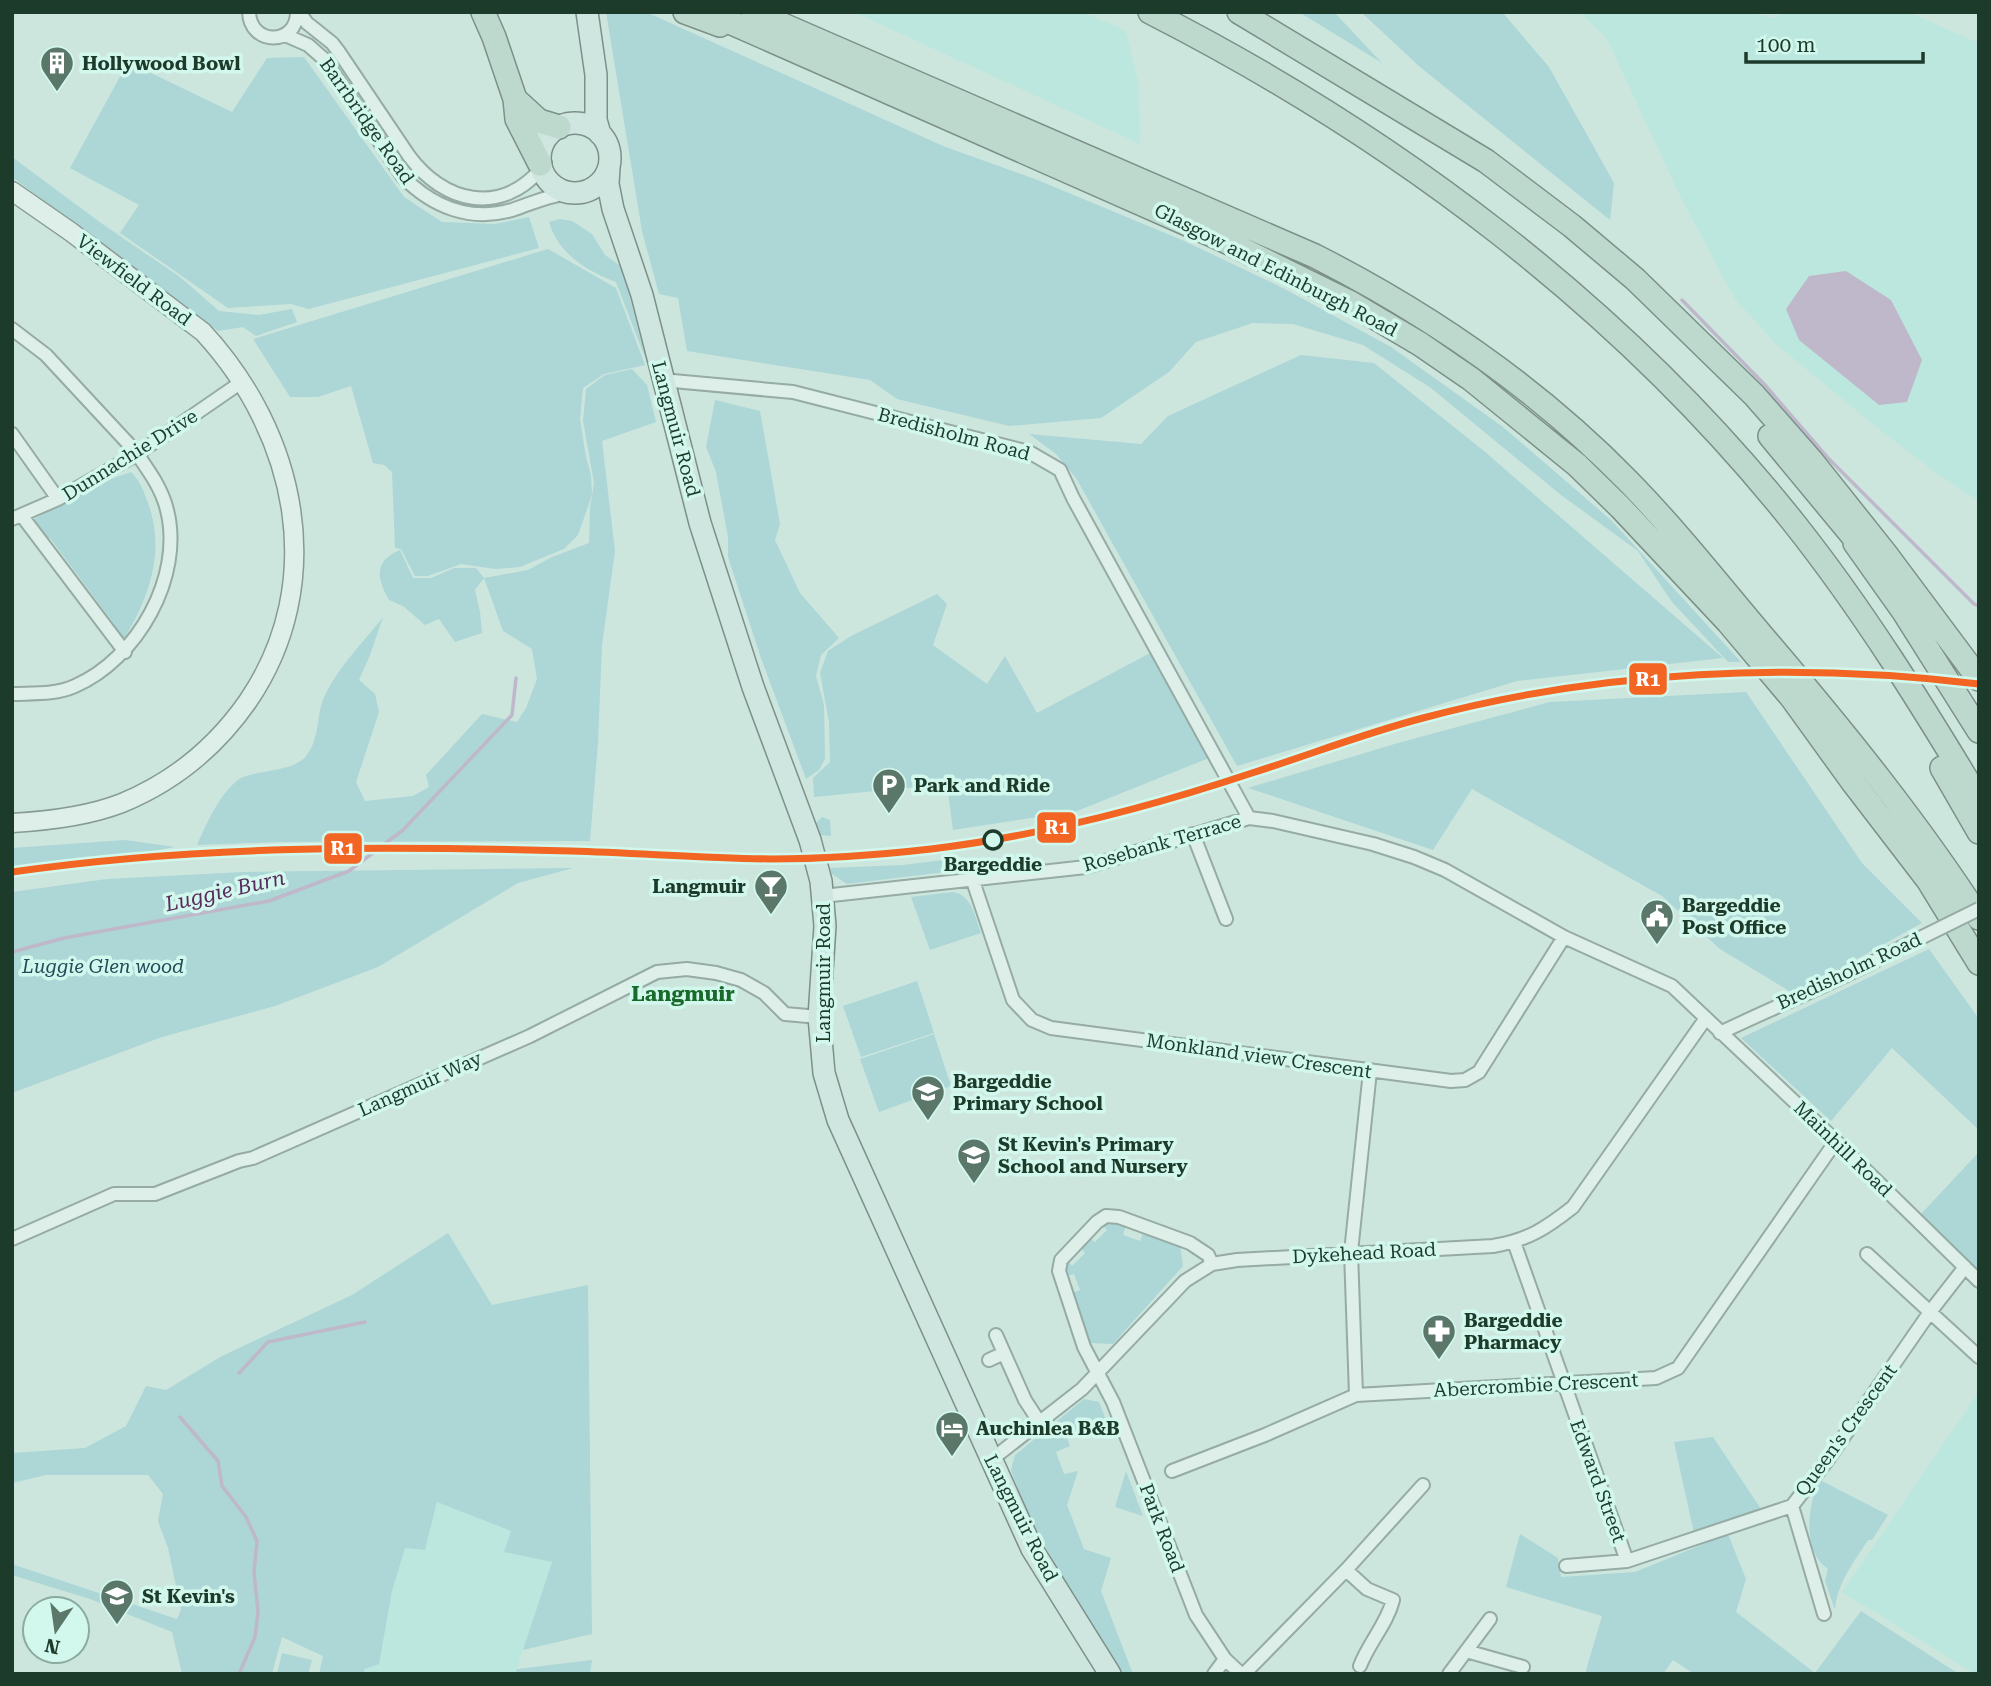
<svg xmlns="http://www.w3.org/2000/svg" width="1991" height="1686" viewBox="0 0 1991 1686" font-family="'Roboto Serif',serif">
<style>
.farmland{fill:#bce7de}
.green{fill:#add6d6}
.water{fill:#bfb8cb}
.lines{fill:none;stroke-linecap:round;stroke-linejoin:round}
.stream{stroke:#bfb8cb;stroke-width:3.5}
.street-casing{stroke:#95aba3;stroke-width:16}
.secondary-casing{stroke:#869b93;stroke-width:21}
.primary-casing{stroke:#7c9088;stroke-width:24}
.highway-casing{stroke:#7c9088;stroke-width:26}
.street{stroke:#deeee9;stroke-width:12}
.secondary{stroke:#deeee9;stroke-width:18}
.primary{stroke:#cfe5df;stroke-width:21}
.highway{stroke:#bdd9ce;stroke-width:23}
.street-bridge-casing{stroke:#95aba3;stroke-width:16;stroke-linecap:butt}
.street-bridge{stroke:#deeee9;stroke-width:12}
.rail-1-casing{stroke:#d2f8ed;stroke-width:12}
.rail-1{stroke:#f26522;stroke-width:7}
.stop-dot{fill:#d2f8ed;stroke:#1d3b2b;stroke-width:3.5}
.labels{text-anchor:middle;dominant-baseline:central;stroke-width:7;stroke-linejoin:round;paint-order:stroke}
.poi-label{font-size:19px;font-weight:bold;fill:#1d3b2b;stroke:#d2f8ed;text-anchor:start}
.street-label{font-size:19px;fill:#1d3b2b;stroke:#d2f8ed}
.stop-label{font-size:19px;font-weight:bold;fill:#1d3b2b;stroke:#d2f8ed}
.park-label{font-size:19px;font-style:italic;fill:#224b59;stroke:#d2f8ed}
.water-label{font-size:21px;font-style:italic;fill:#592b5c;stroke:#d2f8ed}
.neighbourhood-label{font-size:21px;font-weight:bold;fill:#196a2a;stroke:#d2f8ed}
.line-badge{stroke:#d2f8ed;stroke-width:2.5}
.badge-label{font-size:19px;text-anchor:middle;font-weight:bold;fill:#fff}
</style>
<rect width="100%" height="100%" fill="#cce6de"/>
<path class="farmland" d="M854,12H1083L1126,31L1138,82L1140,144Z
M1579,12H1749L1773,18L1784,12H1908L1979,43V501L1935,472L1870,422L1776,344L1735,299L1680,196L1606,37Z
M1979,1392V1674H1975L1842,1592Z
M437,1502L511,1531L504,1552L552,1562L515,1674H363L405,1547L425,1550Z"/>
<path class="green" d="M606,12H646L943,146L1035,179L1182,240L1281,287L1391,347L1503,427L1611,520L1741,662H1728L1672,602L1638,551L1561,495L1431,388L1363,345L1293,324L1253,323L1196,342L1169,372L1101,418L1009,426L897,399L870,380L687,351L678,298L659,294L642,231Z
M1299,12H1334L1382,63Z
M1361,12L1503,13L1549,67L1614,183L1610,220L1420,67Z
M304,57L404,197L442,222L495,224L529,217L539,248L309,309L291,304L228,308L120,233L139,205L70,168L128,62L232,112L267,58Z
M12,157L101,223L180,277L219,311L259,315L292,309L297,322L256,336L243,327L218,331L12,177Z
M560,219L572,221L592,234L605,255L622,267L646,360L616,282C586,271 558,253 549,222Z
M548,249L616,288L645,365L604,374L583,388L580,419L586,457L591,475L592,495L578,535L564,549L520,567L495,569L461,564L428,576H415L401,549L395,548L392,472L384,465L373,463L351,386L318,397H290L253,339Z
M1301,355L1374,363L1484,451L1723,658L1517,681L1237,766L1076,478L1056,454L1029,434L1141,444L1168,416Z
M632,369L647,385L656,422L602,441L615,551L602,645L598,743L590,841L280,842L197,845C206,825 221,790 241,778C256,770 294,772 306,756C320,739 316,718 323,700C336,669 363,643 383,617L370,655L359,680L375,694L379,712L356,782L365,801L413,796L429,787L426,775L482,714L517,722L526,708L537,679L532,649L503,631L484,578L475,590L480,612L482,633L455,642L439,619L425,625L403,606L389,600C377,579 373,561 400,550L413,578H431L454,568H476L484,578L528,570L552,557L589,543L590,508L594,483L583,421L586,389L605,375Z
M715,400L760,411L780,524L775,540L800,593L839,638L821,655L816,676L824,705L825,759L819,770L806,779L761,658L728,557V537L716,472L706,447Z
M131,472C141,482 144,492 149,506C165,551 149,598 125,637H118L114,634V624L50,538H44L32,520L111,479Z
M937,594L947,604L933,645L987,684L1005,656L1037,713L1152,652L1209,758L1077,811L953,830L947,784L814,797L813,778L830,762L829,722L820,673L828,651L851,636Z
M1746,692L1862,863L1922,923L1794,994L1720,949L1662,896L1472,789L1433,850L1248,788L1398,743L1550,702Z
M822,817L830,820L831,836L820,835L816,823Z
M125,840L175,847L136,854L12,868V848Z
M950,859L953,871L847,884L832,874L830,868L903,865Z
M573,868L518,883L378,967L275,1006L162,1037L12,1093V892L107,879L243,872Z
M953,892C972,895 975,917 981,933L930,950L911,897Z
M1929,949L1979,1019V1130L1892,1048L1831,1121L1741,1038Z
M917,981L934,1033L861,1057L843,1006Z
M934,1034L951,1086L879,1112L860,1059Z
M1979,1152V1274L1921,1214Z
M1105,1218L1126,1225L1123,1235L1140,1241L1144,1231L1180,1245L1183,1266L1113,1344L1090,1343L1070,1294L1080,1290L1074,1274L1063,1277L1066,1260L1072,1266L1085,1253L1078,1245L1087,1236L1095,1242L1107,1230L1099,1222Z
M448,1233L492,1305L588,1285L592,1634L523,1650L552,1562L504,1552L511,1531L437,1502L425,1550L405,1548L392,1591L379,1664L365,1669L363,1674H319L323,1656L282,1637L272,1674H182L172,1632L90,1599L12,1575V1564L177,1619L181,1610L168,1548L158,1521L163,1494L148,1475H46L12,1483V1453L85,1448L126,1426L146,1386L166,1390L222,1356L352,1295Z
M1084,1399L1099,1402L1110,1430L1102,1433L1098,1422L1066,1434L1070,1446L1056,1452L1064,1474L1078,1471L1067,1505L1084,1549L1111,1558L1101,1591L1133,1674H1123C1083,1607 1036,1544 1011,1470L1015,1455Z
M1713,1437L1761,1509L1694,1533L1674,1442Z
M1126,1471L1143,1516L1115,1507Z
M1820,1480L1888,1515L1872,1540H1868C1854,1562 1837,1583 1835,1610L1825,1581L1828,1569C1802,1551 1807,1505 1820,1480Z
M1520,1534L1558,1558L1561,1577L1635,1572L1728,1534L1746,1579L1736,1612L1815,1673L1861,1611L1959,1674H1694L1673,1660L1663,1674H1585L1602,1616L1506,1587Z
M282,1653L312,1660L308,1674H277Z
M592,1660L590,1674H515L517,1669Z"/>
<path class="water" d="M1846,271L1891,300L1922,360L1907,402L1879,405L1799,340L1786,309L1809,276Z"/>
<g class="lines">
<path class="stream" d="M1682,300L1765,385L1828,458L1974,604L1979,606
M12,952L64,938L269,901L349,871L403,830L512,715L516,678
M239,1373L268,1342L365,1322
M180,1417L218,1461L222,1486L246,1517L257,1541L254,1572L258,1612L255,1637L239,1674"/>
<g class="street-casing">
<path id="street" d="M249,12C250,46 297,46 297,12
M299,12L307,23L332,43L339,52L409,156C444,203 500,216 541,169
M285,35L308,45L324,59L403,177C433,207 470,222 512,210C533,203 546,196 569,193
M12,329L46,355L137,453
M662,380L793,392L1029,452L1060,470L1073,498L1249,818
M12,434L58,499
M22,516L125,652
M12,519L58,499L137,454L243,381
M12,694C33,693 55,695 75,686C137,659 184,577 167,510C162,489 149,471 137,454
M1193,834L1226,919
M973,881L1013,1000L1032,1020L1051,1028L1451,1081L1465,1080L1479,1072L1564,937
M823,896L1086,867L1249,818L1273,821L1373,844L1414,857L1445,870L1564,937L1672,986L1836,1141L1979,1281
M1720,1033C1780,1004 1842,980 1900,948
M12,1239L114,1194H155L239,1161L253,1158L530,1036L657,972L687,969L716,973L741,980L764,993L785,1014L819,1017
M1514,1242L1627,1561
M1867,1254L1979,1357
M1212,1264L1208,1255L1190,1243L1119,1217L1106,1216L1097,1222L1061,1260L1059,1271L1084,1347L1113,1402L1196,1615L1225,1659L1241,1674
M996,1335L1025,1400L1040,1423
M989,1360L1004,1353
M1356,1395L1351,1252L1370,1071
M991,1460L1082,1389L1185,1281L1212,1264L1237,1260L1493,1246C1528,1240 1545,1229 1573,1207L1706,1018
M1172,1471L1265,1435L1356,1395L1656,1378L1678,1368L1836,1141
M1792,1506L1824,1614
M1566,1566L1627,1561L1792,1506L1829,1458L1930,1312L1965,1267
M1346,1570L1367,1589L1393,1600C1387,1624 1369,1642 1360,1666
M1466,1651L1523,1667
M1214,1674L1225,1659
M1244,1674L1346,1570L1423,1485
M1449,1674L1490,1619"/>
</g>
<g class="secondary-casing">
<path id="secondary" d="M12,191L71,232L203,332C297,434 329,582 248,701C216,747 173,782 122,803C89,816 47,821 12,823"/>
</g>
<g class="primary-casing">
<path id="primary" d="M587,12L596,75V120L600,134
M540 158a35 35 0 1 1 70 0a35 35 0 1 1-70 0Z
M609,167L608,184L613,209L642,295L700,523L753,687L810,840L821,881L825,926L819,1017L824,1073L838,1120L1032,1549L1110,1674"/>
</g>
<g class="highway-casing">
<path id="highway" d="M483,12L494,37L515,99L517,119L540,164
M685,12L720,25
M707,12L1219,238L1349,302L1420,344L1471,379L1577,465L1621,508L1728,622L1792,698L1852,781L1928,880L1979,963
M753,12L1315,256C1429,314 1538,389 1628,481C1678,532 1723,590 1770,645C1844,732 1917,822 1979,918
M1150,12C1395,137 1622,307 1794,523C1863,610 1922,705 1979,800
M1239,12L1486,161L1572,226L1635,279L1754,395L1811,460L1885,553L1979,679
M515,99L539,121L559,127
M1770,436L1866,552
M1855,543L1904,612L1979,731
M1942,768L1979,832"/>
</g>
<use href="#street" class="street"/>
<use href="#secondary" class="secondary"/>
<use href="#primary" class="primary"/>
<use href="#highway" class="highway"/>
<g class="street-bridge-casing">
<path id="street-bridge" d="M1900,948L1979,909"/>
</g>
<use href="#street-bridge" class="street-bridge"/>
<g class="rail-1-casing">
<path id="rail-1" d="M12,872C198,845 384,846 571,851C638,853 704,858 771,859C824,859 878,855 931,849C1040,836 1147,808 1252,773C1309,755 1365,733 1423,718C1602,670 1795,662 1979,684"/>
</g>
<use href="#rail-1" class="rail-1"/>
</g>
<defs>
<g id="building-pin" transform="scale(1.75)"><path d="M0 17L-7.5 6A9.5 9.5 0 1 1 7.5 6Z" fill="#5a776a" stroke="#d2f8ed"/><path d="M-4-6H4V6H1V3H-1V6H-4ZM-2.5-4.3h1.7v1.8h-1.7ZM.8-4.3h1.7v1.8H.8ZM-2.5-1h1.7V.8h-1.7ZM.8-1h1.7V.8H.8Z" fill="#fff"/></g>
<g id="parking-pin" transform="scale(1.75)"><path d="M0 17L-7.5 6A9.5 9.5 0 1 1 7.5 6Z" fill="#5a776a" stroke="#d2f8ed"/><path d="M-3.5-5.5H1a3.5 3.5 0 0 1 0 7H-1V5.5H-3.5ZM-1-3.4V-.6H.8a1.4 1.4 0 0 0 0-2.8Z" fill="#fff"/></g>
<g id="bar-pin" transform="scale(1.75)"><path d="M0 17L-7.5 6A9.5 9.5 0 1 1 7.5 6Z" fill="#5a776a" stroke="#d2f8ed"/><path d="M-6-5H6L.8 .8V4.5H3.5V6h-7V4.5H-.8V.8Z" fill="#fff"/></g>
<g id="civic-pin" transform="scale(1.75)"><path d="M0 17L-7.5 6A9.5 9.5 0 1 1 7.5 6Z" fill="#5a776a" stroke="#d2f8ed"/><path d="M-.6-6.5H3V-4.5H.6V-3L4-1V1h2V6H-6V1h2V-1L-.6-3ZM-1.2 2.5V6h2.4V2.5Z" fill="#fff"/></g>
<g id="school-pin" transform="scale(1.75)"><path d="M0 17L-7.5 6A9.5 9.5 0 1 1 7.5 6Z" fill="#5a776a" stroke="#d2f8ed"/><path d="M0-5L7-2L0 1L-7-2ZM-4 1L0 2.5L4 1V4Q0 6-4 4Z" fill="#fff"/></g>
<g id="pharmacy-pin" transform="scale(1.75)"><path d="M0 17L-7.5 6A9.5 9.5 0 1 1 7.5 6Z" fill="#5a776a" stroke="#d2f8ed"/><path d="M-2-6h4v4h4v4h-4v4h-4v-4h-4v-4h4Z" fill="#fff"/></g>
<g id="hotel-pin" transform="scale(1.75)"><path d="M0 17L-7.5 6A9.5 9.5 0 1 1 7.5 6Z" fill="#5a776a" stroke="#d2f8ed"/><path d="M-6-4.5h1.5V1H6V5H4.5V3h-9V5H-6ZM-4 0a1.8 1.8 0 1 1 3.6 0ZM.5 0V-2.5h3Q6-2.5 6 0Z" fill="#fff"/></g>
</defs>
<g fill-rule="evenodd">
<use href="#building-pin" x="57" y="63"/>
<use href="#parking-pin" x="889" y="785"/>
<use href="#bar-pin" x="771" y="886"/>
<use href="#civic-pin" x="1657" y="916"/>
<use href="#school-pin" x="928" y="1092"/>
<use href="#school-pin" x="974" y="1155"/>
<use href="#pharmacy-pin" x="1439" y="1331"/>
<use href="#hotel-pin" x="952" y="1428"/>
<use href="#school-pin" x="117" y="1596"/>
</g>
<circle class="stop-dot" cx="993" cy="840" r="9"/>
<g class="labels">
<g class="poi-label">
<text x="82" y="63">Hollywood Bowl</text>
<text x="914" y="785">Park and Ride</text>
<text x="746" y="886" text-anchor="end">Langmuir</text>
<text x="1682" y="905">Bargeddie<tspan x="1682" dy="22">Post Office</tspan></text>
<text x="953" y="1081">Bargeddie<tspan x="953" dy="22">Primary School</tspan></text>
<text x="998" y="1144">St Kevin's Primary<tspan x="998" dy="22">School and Nursery</tspan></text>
<text x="1464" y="1320">Bargeddie<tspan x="1464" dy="22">Pharmacy</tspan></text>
<text x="976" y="1428">Auchinlea B&amp;B</text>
<text x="142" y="1596">St Kevin's</text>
</g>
<g class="street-label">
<text transform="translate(367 121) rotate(55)">Barrbridge Road</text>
<text transform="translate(1276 270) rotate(27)">Glasgow and Edinburgh Road</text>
<text transform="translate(134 280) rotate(37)">Viewfield Road</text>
<text transform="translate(676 429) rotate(75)">Langmuir Road</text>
<text transform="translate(954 434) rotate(15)">Bredisholm Road</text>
<text transform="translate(130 455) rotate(-32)">Dunnachie Drive</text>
<text transform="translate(1162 843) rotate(-16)">Rosebank Terrace</text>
<text transform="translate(1849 971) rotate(-25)">Bredisholm Road</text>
<text transform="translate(823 973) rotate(-90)">Langmuir Road</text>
<text transform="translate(1259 1056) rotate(8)">Monkland view Crescent</text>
<text transform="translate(420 1084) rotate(-24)">Langmuir Way</text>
<text transform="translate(1843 1149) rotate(44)">Mainhill Road</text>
<text transform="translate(1364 1253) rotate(-3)">Dykehead Road</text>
<text transform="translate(1536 1385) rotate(-3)">Abercrombie Crescent</text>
<text transform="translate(1846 1430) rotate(-54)">Queen's Crescent</text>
<text transform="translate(1598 1481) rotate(70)">Edward Street</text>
<text transform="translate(1021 1518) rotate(63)">Langmuir Road</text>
<text transform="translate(1162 1528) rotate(69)">Park Road</text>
</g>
<g class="stop-label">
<text x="993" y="864">Bargeddie</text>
</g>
<g class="park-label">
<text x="103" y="966">Luggie Glen wood</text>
</g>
<g class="water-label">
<text transform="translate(225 891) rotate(-13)">Luggie Burn</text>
</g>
<g class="neighbourhood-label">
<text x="683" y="994">Langmuir</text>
</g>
</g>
<g class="line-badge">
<rect x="1628" y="662" width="40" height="34" rx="7" fill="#f26522"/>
<rect x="1036" y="811" width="41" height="33" rx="7" fill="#f26522"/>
<rect x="323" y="832" width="40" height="33" rx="7" fill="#f26522"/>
</g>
<g class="badge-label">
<text x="1648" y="686">R1</text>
<text x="1057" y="834">R1</text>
<text x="343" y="855">R1</text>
</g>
<rect width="1991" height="1686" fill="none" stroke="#1d3b2b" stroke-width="28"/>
<g transform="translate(56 1630) rotate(193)"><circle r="33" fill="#d2f8ed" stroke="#8aac9f" stroke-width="2"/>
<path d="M0-5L12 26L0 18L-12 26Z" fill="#5a776a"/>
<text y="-10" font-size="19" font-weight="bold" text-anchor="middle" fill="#1d3b2b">N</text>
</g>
<path d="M1746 52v10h177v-10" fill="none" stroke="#1d3b2b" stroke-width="3.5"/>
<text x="1756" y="52" font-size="21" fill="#1d3b2b" stroke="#d2f8ed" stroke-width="5" paint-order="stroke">100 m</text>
</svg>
